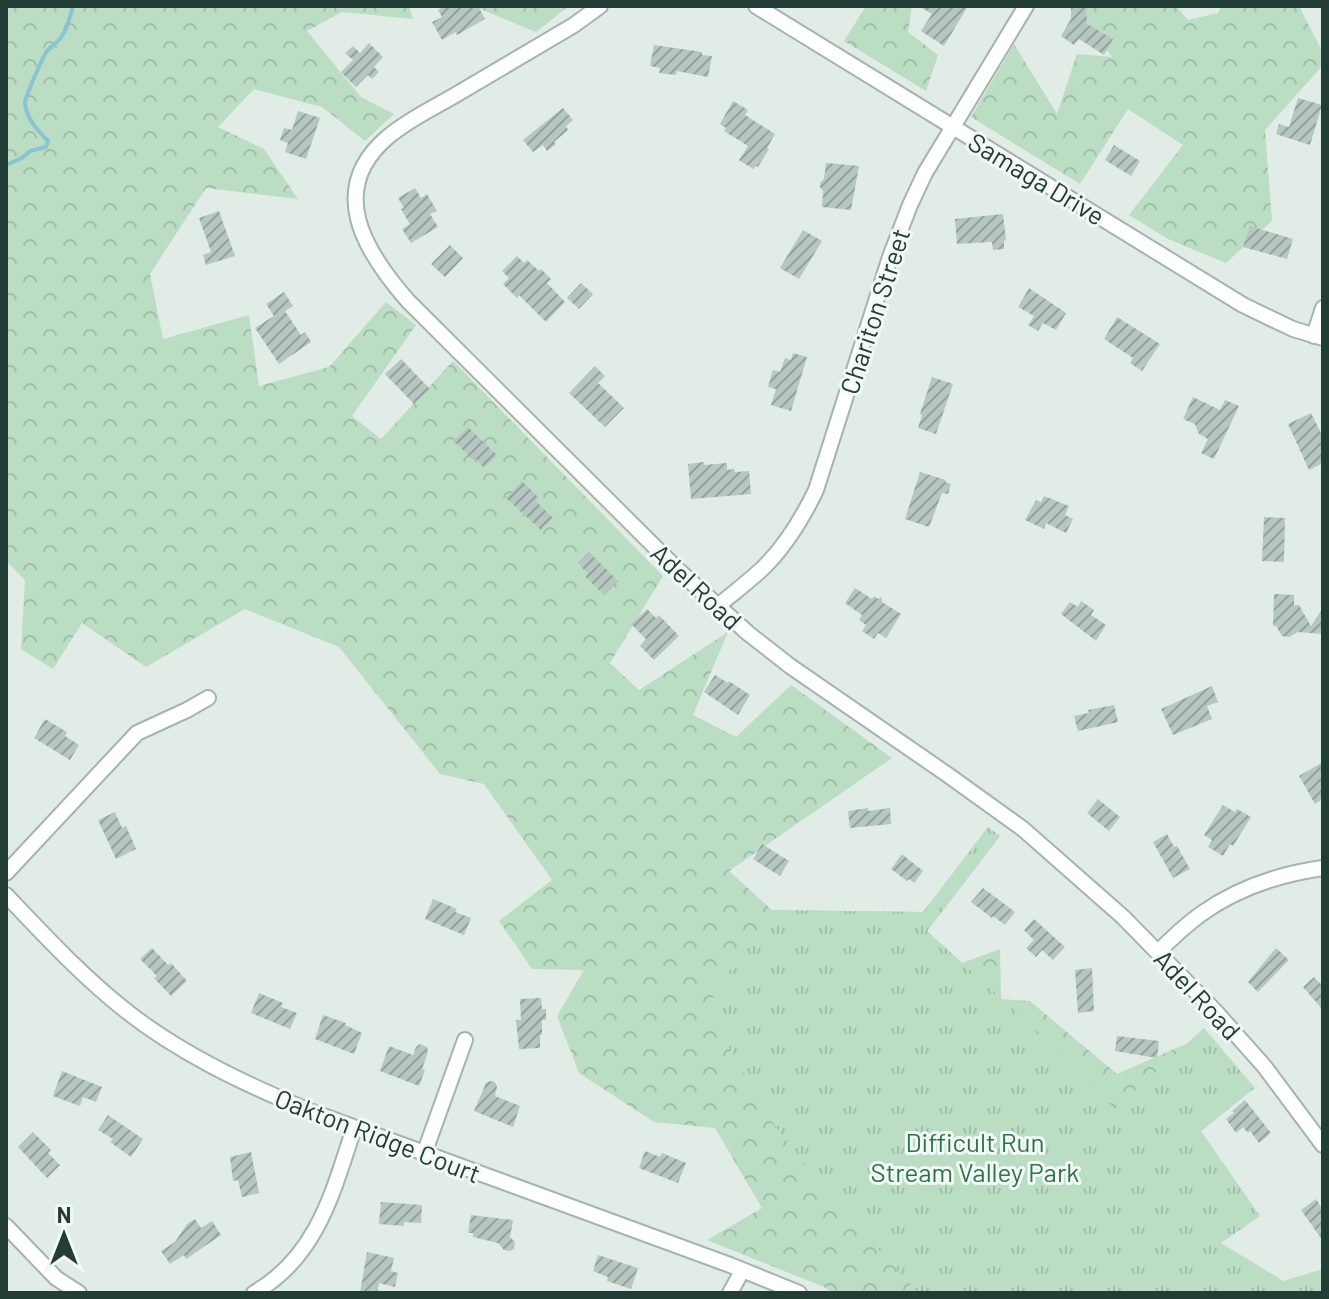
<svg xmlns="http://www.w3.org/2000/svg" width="1329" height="1299" viewBox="0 0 1329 1299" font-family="Barlow,sans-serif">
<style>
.forest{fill:url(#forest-crowns)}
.park{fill:url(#park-tufts)}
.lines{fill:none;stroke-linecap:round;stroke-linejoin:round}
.stream{stroke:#89c4d0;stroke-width:4}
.building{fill:url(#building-hatch)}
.minor-casing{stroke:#a4b4ae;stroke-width:18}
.minor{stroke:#fff;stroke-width:14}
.labels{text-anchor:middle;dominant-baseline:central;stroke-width:6;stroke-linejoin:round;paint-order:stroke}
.street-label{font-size:26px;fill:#223c36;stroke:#f2f8f5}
.park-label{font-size:26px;fill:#2c7349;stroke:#f2f8f5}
</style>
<defs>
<pattern id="forest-crowns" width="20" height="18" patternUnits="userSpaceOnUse" patternTransform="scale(2)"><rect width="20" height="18" fill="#baddc4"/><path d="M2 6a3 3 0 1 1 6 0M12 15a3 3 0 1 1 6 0" fill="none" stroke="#a0bfa9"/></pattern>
<pattern id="park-tufts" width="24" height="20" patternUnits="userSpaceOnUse" patternTransform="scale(2)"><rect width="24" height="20" fill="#baddc4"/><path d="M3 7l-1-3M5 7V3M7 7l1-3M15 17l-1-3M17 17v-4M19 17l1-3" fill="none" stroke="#a0bfa9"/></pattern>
<pattern id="building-hatch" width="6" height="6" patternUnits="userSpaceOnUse" patternTransform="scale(2)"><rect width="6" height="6" fill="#b6c6c0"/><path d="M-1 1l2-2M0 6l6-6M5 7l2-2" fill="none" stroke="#94a29d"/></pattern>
</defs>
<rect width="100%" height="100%" fill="#e1ece7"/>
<path class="forest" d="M6,6H409L413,19L342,12L307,31L361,97L394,114L365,141L322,107L254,89L218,127L264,149L298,199L206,188L150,274L163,339L249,315L259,386L329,367L386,302L416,325L352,416L381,439L453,361L663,576L610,663L639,690L728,632L693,715L736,737L791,685L892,758L729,871L772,910L923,912L988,827L1000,836L927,931L962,963L1000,949L1001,999L1030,1001L1117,1074L1186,1044L1224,1112L1201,1131L1198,1252L1226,1293H833L824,1287L707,1240L762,1208L715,1128L654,1122L579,1073L557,1016L584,970L532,969L499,921L552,880L484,784L440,774L339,647L245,609L146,667L82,623L53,669L21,649L25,580L6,561Z
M473,6H569L536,32Z
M866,6H912L908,32L938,55L926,91L844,41Z
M1075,6H1176L1188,20L1218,13L1221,6H1299L1323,53V65L1265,130L1272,221L1226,263L1168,239L1129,215L1183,145L1128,109L1080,184L971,117L1014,44L1057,114L1077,54L1112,57Z
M1323,1269V1293H1243Z"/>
<path class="park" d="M988,827L1000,836L927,931L1070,1061L1115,1109L1204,1028L1255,1088L1201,1131L1260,1216L1221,1243L1295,1288L1323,1275V1293H918L826,1191L773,1123L722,1035L702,1016L730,970L772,910L924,912Z"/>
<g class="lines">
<path class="stream" d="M6,165L22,158L30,151L46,147L48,141C38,131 26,118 25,103C25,98 44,53 48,50C53,45 58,42 62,36C68,27 70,16 73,6
M6,197V210"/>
</g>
<path class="building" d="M444,6H478L485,19L457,35L456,32L442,40L432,22L442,17L438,10Z
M918,6H968L944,46L921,31L932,14Z
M1071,6H1086L1087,24L1113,39L1104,55L1079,39L1074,45L1061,36L1071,19Z
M369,43L383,57L374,67L379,72L372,79L368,75L356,87L341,72L353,60L345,53L353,46L360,53Z
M654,45L702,52V55L712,56L708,77L677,71L676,75L659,73L660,68L650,66Z
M1298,98L1322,105L1310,145L1276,134L1279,124L1289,127Z
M733,101L748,110L745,115L775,134L767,148L769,149L758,167L756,166L753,169L739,160L748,146L724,131L726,128L720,124Z
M563,108L573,120L566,126L568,130L554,142L556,144L547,151L543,145L533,152L523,140Z
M298,111L320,118L306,159L285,152L288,143L280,140L284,128L292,130Z
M1114,145L1140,161L1131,176L1105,160Z
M826,163L859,166L851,210L822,207L823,191L820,187V183L824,179Z
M415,188L421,198L427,194L437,211L430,214L438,227L411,243L402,229L410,224L401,209L404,208L398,198Z
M219,211L235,256L206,265L203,255L211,252L199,218Z
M1003,214L1006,240L1004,241V249L993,250L992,242L957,244L955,219Z
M1250,226L1293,239L1287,259L1243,247Z
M803,230L822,241L799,279L780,268Z
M450,245L463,258L445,277L431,264Z
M517,256L524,263L527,260L539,271L541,269L551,279L547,283L565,302L546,322L519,295L517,298L503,284L509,278L502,271Z
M581,283L593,294L579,309L567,298Z
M1029,288L1066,313L1056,330L1043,323L1038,331L1028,325L1034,316L1018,307Z
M284,292L293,306L285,311L301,335L305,332L311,342L279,364L255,328L274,316L266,304Z
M1117,317L1160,344L1142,371L1130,363L1133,358L1104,339Z
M793,353L807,357L791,411L771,405L776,389L768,387L773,370L780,372L785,358L791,360Z
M401,359L430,389L414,404L385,374Z
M595,366L605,376L598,383L624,408L605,427L569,393Z
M932,377L953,384L936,434L918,428L922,415L920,414Z
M1193,397L1220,410L1225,400L1239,406L1214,459L1201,453L1208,439L1199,434L1195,424L1183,419Z
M1311,413L1323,437V463L1309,470L1288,424Z
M468,427L497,455L484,468L475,458L473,460L454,441Z
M704,462V465L727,463V470L734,469L735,472L749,471L751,494L691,499L688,464Z
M920,472L946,480L945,482L951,484L948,494L942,493L929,527L905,519Z
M522,481L539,498L536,501L553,518L541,530L506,498Z
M1044,496L1069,506L1065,515L1073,519L1066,533L1046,523L1044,529L1025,520L1036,500L1041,502Z
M1264,517L1285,518L1284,562L1262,561Z
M589,552L618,581L604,595L585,576L588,574L578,563Z
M855,588L872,599L874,596L878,599L882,597V602L901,614L886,638L878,633L874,639L862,631L866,625L859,620L862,615L845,603Z
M1274,594L1294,595V605H1299L1311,626L1323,608V634L1298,632L1289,637L1282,636L1276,626H1273Z
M1081,601L1094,610L1091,615L1106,625L1096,641L1061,614L1070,602L1078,607Z
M647,609L656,618L659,615L679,636L654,660L640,646L646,639L631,624Z
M715,675L728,683L729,681L750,695L738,715L704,692Z
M1212,686L1218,702L1207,706L1212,719L1173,735L1161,709Z
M1114,705L1118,722L1078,731L1074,716L1089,713L1088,710Z
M45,719L67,732L65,736L79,745L70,760L34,738Z
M1323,762V799L1315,804L1299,776Z
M1098,799L1120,817L1109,831L1087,813Z
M1223,805L1235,812L1237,809L1251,817L1233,846L1230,844L1223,856L1208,847L1212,840L1204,835Z
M868,808V811L890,808L891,824L850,828L848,811Z
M115,812L122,828L126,826L136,849L116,859L98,820Z
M1167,834L1174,847L1177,846L1190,869L1173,878L1153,842Z
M762,844L789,861L780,876L753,859Z
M902,854L923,871L914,883L909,879L907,881L891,869Z
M983,888L1015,912L1005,925L993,916L992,918L971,902Z
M433,899L457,909L455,912L471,918L464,935L425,919Z
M1034,919L1065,947L1053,960L1042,950L1036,957L1026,948L1034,940L1024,930Z
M152,948L168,965L171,963L187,981L171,996L154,978L157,976L140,959Z
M1276,948L1289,960L1258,992L1248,982Z
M1092,968L1094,1011L1078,1013L1075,970Z
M1314,977L1323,986V1010L1303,987Z
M259,993L283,1003L281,1007L297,1013L290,1029L251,1013Z
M541,998L542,1009H546V1020H542V1035H540V1048L519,1049L516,1020H521L520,999Z
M323,1015L346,1023L345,1025L362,1033L354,1054L315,1039Z
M1117,1036L1159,1041L1157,1058L1115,1051Z
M420,1044L427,1047L428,1052L422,1069L425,1070L419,1086L380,1071L389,1046L413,1055L416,1047Z
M62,1071L102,1087L96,1102L83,1097L80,1106L53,1096Z
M490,1081L495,1082L497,1087L495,1096L520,1106L513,1127L474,1111L486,1083Z
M1245,1100L1271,1133L1259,1143L1250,1131L1248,1133L1243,1127L1236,1133L1226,1119L1234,1113L1232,1111Z
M108,1115L143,1139L131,1157L110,1142L113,1139L98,1130Z
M33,1132L51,1150L48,1153L60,1165L47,1178L18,1147Z
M645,1151L660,1157L662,1153L686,1163L678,1183L639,1168Z
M251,1152L259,1193L242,1197L238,1180L233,1181L230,1157Z
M1316,1199L1323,1210V1241L1301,1210Z
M381,1202L422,1205L421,1223L404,1222V1226L379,1224Z
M471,1215L513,1220L510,1237L515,1242L514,1249L510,1251L504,1250L498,1243L473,1237V1233H468Z
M195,1219L201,1228L212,1221L221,1235L186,1259L184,1255L170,1264L161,1251L175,1242L187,1224Z
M367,1252L394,1258L391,1271L398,1273L395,1287L379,1283L377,1293H360Z
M598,1255L638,1268L631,1289L607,1281L608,1277L593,1271Z"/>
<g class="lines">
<g class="minor-casing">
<path id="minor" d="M600,6L574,25C533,49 493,73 452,97C431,109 408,120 389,136C325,189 365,252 408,301L678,570L749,634L790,666L948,775L1023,829L1123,917L1215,1011L1264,1066L1323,1145
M756,6L1243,305L1293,329L1323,338
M1314,336L1323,308
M718,606C732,594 748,582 762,569C786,546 802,519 816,490L890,257L910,205L925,173L1026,6
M6,873L137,733L187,710L208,698
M6,895C44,935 81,975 125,1010C179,1053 243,1083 307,1110L730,1265L799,1293
M1159,951C1172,938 1186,925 1201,914C1236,889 1280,874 1323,868
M424,1154L465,1040
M6,1226L56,1278L79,1293
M254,1293C317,1257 333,1192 354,1128
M730,1293L742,1271"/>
</g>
<use href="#minor" class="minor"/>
</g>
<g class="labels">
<g class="street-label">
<text transform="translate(1037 178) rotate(31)">Samaga Drive</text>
<text transform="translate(874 311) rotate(-72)">Chariton Street</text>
<text transform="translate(697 586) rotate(43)">Adel Road</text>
<text transform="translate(1198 994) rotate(47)">Adel Road</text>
<text transform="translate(378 1135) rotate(21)">Oakton Ridge Court</text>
</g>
<g class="park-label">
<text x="975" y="1141">Difficult Run<tspan x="975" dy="30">Stream Valley Park</tspan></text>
</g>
</g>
<rect width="1329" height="1299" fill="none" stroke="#223c36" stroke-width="16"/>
<g transform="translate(64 1235)" stroke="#f2f8f5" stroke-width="6" paint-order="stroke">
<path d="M0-6L14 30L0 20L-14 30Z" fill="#223c36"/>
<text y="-12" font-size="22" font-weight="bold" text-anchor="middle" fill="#223c36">N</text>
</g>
</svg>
